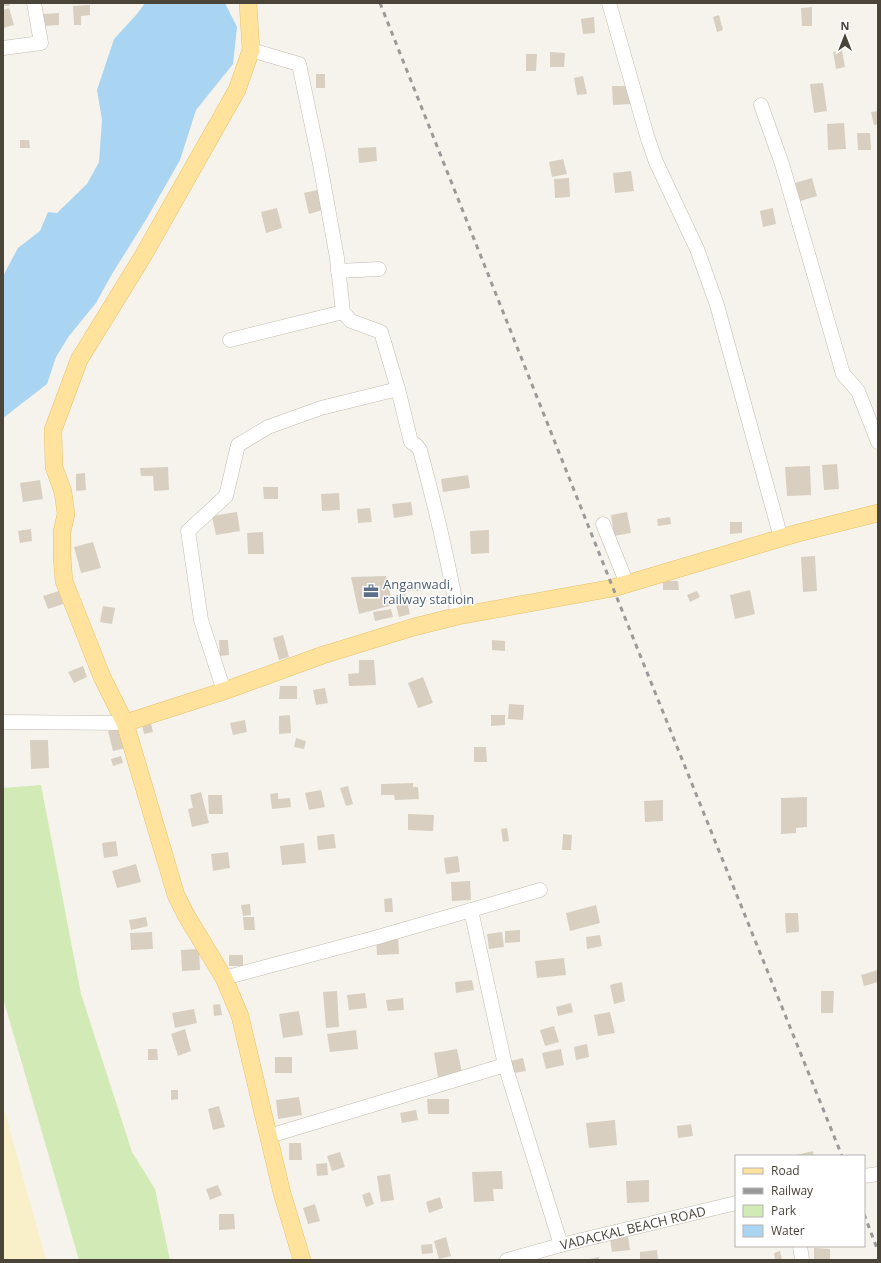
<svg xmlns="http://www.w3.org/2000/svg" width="881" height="1263" viewBox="0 0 881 1263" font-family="'Open Sans',sans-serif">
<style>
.green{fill:#d2eab5}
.sand{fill:#f9efc9}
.water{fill:#a9d4f2}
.building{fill:#d8cfc1}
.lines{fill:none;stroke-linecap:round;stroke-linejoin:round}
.minor-casing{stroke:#c2bbae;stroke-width:15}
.major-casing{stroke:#e6c16a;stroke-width:18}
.minor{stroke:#fff;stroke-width:14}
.major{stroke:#ffe39c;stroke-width:17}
.rail{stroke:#9a9a9a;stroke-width:3;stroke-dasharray:5 5;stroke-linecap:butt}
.labels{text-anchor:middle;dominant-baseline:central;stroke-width:3;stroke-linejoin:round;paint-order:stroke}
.service-label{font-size:13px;fill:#4e5e75;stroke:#fff;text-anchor:start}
.street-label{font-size:13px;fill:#4b4439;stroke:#fff}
</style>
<rect width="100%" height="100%" fill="#f6f3ec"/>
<path class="green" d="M41,785L81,994L132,1152L155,1189L170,1260H79L3,998V788Z"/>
<path class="sand" d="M3,1106L46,1260H3Z"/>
<path class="water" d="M145,3H225L237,27L233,64L196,110L180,160L147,218L112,274L96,303L69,336L56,357L47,384L3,418V276L18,248L40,231L48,212L57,213L87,184L99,162L102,120L97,90L114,39L137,14Z"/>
<path class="building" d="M3,3H9L10,6H3Z
M90,5V15L81,16V25H74L73,6Z
M812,7V26H802L801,8Z
M9,8L14,25L3,28V10Z
M59,13V25L43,26V14Z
M719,15L723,30L717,32L713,17Z
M594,17L595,33L583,34L581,19Z
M842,50L845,67L836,69L833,52Z
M550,52L565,53L564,67H550Z
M526,54H537L536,71H526Z
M316,74H325V88H316Z
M583,76L587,94L577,95L574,78Z
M823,83L827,111L814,113L810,84Z
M612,86H630L631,104L613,105Z
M878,111V124L874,125L871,112Z
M844,123L846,149L828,150L827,124Z
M857,133H870L871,150H858Z
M20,140H29L30,148H20Z
M376,147L377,161L359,163L358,148Z
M563,159L567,174L552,177L549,162Z
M631,171L634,191L615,193L613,173Z
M569,178L570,197L555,198L554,179Z
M812,178L817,196L800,201L795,183Z
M321,189L326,209L309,214L304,193Z
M277,208L282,228L266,233L261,212Z
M773,208L776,224L763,227L760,211Z
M837,464L839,489L824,490L822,465Z
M810,466L811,495L787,496L785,467Z
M168,467L169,490L154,491L153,476H141L140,468Z
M85,473L86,490L76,491V474Z
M468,475L470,488L443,492L441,479Z
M40,480L43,499L23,502L20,483Z
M263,487H278V499H264Z
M339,493L340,510L322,511L321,494Z
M411,502L413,515L394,518L392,504Z
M370,508L372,522L358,523L357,509Z
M237,512L240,531L216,535L212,516Z
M627,512L631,533L614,536L611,515Z
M670,517L671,524L658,526L657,519Z
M730,522H742V533L730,534Z
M31,529L32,541L20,543L18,531Z
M489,530V553L471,554L470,531Z
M263,532L264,554H248L247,533Z
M93,542L101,568L81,573L74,547Z
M815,556L817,591L803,592L801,557Z
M386,576L393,605L359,614L351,577Z
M663,581H678L679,590H663Z
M407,582H421V591H407Z
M750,590L755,614L735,619L730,595Z
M59,591L63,604L48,609L43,596Z
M697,591L700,597L690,602L687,595Z
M405,594L410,614L399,617L394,597Z
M103,606L115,608L112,624L100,622Z
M391,609L393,617L375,621L373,612Z
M283,635L289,657L279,660L273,638Z
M219,640H228L229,655L220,656Z
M492,640L505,641V651L492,650Z
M359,660H374L376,685L349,686L348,674L359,673Z
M83,666L87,677L74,683L68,672Z
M423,677L433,703L418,708L408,683Z
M280,686H297V699H279Z
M325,688L328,703L316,705L313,690Z
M509,704L524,705L523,720L508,719Z
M290,715L291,733L279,734V716Z
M491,715H505V725L491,726Z
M245,720L247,732L233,735L230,723Z
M151,723L153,732L144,734L142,725Z
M121,728L126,748L113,751L108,731Z
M296,738L306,741L304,749L294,747Z
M30,740H48L49,768L31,769Z
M474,747H486L487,762H474Z
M121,756L123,763L113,766L111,759Z
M413,783V787H418L419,799L395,800L394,795H381V784Z
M348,786L353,804L346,806L340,788Z
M321,790L325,807L309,810L305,793Z
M201,792L209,823L192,827L188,809L193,808L190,795Z
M278,793V799L290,798L291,807L272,809L270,794Z
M208,795H222L223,814H209Z
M807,797V827L796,828V833L781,834V798Z
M663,800V821L645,822L644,801Z
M408,814L434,815L433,831L408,830Z
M507,828L509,841L503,842L501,829Z
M334,834L336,848L318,850L317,836Z
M563,834L572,835L571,850H562Z
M116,841L118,856L104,858L102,843Z
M304,843L306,863L282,865L280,846Z
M228,852L230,868L213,871L211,854Z
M458,856L460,872L446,874L444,858Z
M136,864L141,882L117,888L112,871Z
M470,881L471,900L452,901L451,882Z
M392,898L393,912H385L384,899Z
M250,904L251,915L243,916L241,905Z
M596,905L600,923L570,931L566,913Z
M785,913H798L799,932L786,933Z
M146,917L148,926L131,930L129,920Z
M243,917H254L255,930H244Z
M520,930V942L505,943V931Z
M152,932L153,949L131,950L130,933Z
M502,932L504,947L489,949L487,934Z
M600,935L602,946L587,949L586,937Z
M398,936L399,954L377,955L376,937Z
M199,949L200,970L182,971L181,950Z
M229,955H243V966H229Z
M564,958L566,975L537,978L535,961Z
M878,970V982L864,986L861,975Z
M472,980L474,990L456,993L455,982Z
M622,982L625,1001L614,1004L610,985Z
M337,991L339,1027L326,1028L323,992Z
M821,991H834L833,1013H821Z
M365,993L367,1008L349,1010L347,995Z
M403,998L404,1010L388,1011L386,1000Z
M571,1003L573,1012L558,1016L556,1007Z
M220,1004L222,1015L214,1016L213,1005Z
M194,1009L197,1023L175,1028L172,1013Z
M299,1011L303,1035L283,1038L279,1014Z
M610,1012L615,1033L598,1036L594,1015Z
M554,1026L559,1042L545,1046L540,1030Z
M185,1029L191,1051L178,1056L171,1034Z
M356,1030L358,1049L330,1052L327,1034Z
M587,1044L589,1057L576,1060L574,1047Z
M148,1049H157L158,1060H148Z
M457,1049L462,1073L438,1077L434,1053Z
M561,1049L564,1065L546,1069L542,1053Z
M275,1057H292V1073H275Z
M523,1058L526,1071L514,1073L511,1061Z
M171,1090H178V1099L171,1100Z
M299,1097L302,1115L278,1119L276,1100Z
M427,1099H449V1114H428Z
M219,1106L225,1127L213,1130L208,1109Z
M416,1110L418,1120L402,1123L400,1113Z
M615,1120L617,1145L589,1148L586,1123Z
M691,1124L693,1136L678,1138L677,1126Z
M289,1143H301L302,1160H289Z
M813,1151L814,1156H796V1155Z
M340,1152L345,1167L332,1171L327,1156Z
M327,1163L328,1175L317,1176L316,1164Z
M502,1171L503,1189H493L494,1201L474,1202L472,1172Z
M390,1174L394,1200L381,1202L377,1176Z
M649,1180V1202L627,1203L626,1181Z
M218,1185L222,1195L210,1200L206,1189Z
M370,1192L374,1204L366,1207L362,1195Z
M440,1197L443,1208L429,1213L426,1202Z
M315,1204L320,1221L308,1224L303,1208Z
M219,1214H234L235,1229L219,1230Z
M446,1237L451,1256L439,1259L434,1241Z
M628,1237L630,1250L612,1252L610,1239Z
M432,1244L433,1253L422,1254L421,1245Z
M814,1248L830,1249V1260H814Z
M657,1250L658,1260H640V1252Z
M780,1251L782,1260H775L774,1253Z
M599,1257V1260H589V1259Z"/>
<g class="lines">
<g class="minor-casing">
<g id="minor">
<path d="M609,3L647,136L656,162L697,249L717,305L781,538"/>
<path d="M3,48L41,43L34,3"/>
<path d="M251,50L299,64L320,164L337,258L343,312L351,321L381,332L398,389L411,442L416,445L420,450C435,505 448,560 458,616"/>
<path d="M761,105L782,164L843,374L858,391L878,442"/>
<path d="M338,271L379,269"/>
<path d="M230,340L343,312"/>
<path d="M603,524L627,584"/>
<path d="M224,691L201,620L188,531L226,496L238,445L268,427L321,408L398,389"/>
<path d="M3,722L125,723"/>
<path d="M471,910L505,1065L561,1245"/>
<path d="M224,978L378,937L540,890"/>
<path d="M269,1136L505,1065"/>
<path d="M864,1176L878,1174"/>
<path d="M800,1246L802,1260"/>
<path id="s1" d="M507,1260L561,1245L736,1203"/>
</g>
</g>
<g class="major-casing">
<path id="major" d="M248,3L251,50L237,90L143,256L79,360L53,430L54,467L63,492L66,514L62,532V557L64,581L102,677L125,723L176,895L186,915L224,978L240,1016L282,1193L302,1260
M125,723L224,691L323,655L414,627L458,616L613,588L798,533L878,513"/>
</g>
<use href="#minor" class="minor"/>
<use href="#major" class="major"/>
<path class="rail" d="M380,3L613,588L842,1156
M864,1214L878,1251"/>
</g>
<defs>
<g id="office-bare" transform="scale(1.2)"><path d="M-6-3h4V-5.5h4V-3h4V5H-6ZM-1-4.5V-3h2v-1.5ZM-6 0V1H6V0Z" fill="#5c6f8a" stroke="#fff" stroke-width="2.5" paint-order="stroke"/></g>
</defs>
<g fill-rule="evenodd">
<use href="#office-bare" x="371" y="591"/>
</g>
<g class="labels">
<g class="service-label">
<text x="383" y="584">Anganwadi,<tspan x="383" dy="15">railway statioin</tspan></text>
</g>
<g class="street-label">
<text stroke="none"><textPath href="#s1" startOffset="130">VADACKAL BEACH ROAD</textPath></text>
</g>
</g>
<rect width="881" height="1263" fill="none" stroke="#4b4439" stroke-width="8"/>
<rect x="735" y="1155" width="130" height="92" fill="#ffffff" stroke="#b7b4b0"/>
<rect x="743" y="1168" width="20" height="6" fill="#ffe39c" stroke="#b7b4b0"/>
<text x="771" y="1175" font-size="12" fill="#4b4439">Road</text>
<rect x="743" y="1188" width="20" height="6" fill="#9a9a9a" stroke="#b7b4b0"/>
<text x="771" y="1195" font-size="12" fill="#4b4439">Railway</text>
<rect x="743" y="1205" width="20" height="12" fill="#d2eab5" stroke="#b7b4b0"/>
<text x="771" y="1215" font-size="12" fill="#4b4439">Park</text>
<rect x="743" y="1225" width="20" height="12" fill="#a9d4f2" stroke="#b7b4b0"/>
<text x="771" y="1235" font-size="12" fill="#4b4439">Water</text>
<g transform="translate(845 36)" stroke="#ffffff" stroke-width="3" paint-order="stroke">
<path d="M0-3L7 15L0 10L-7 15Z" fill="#4b4439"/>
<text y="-6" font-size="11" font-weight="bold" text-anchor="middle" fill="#4b4439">N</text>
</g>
</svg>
